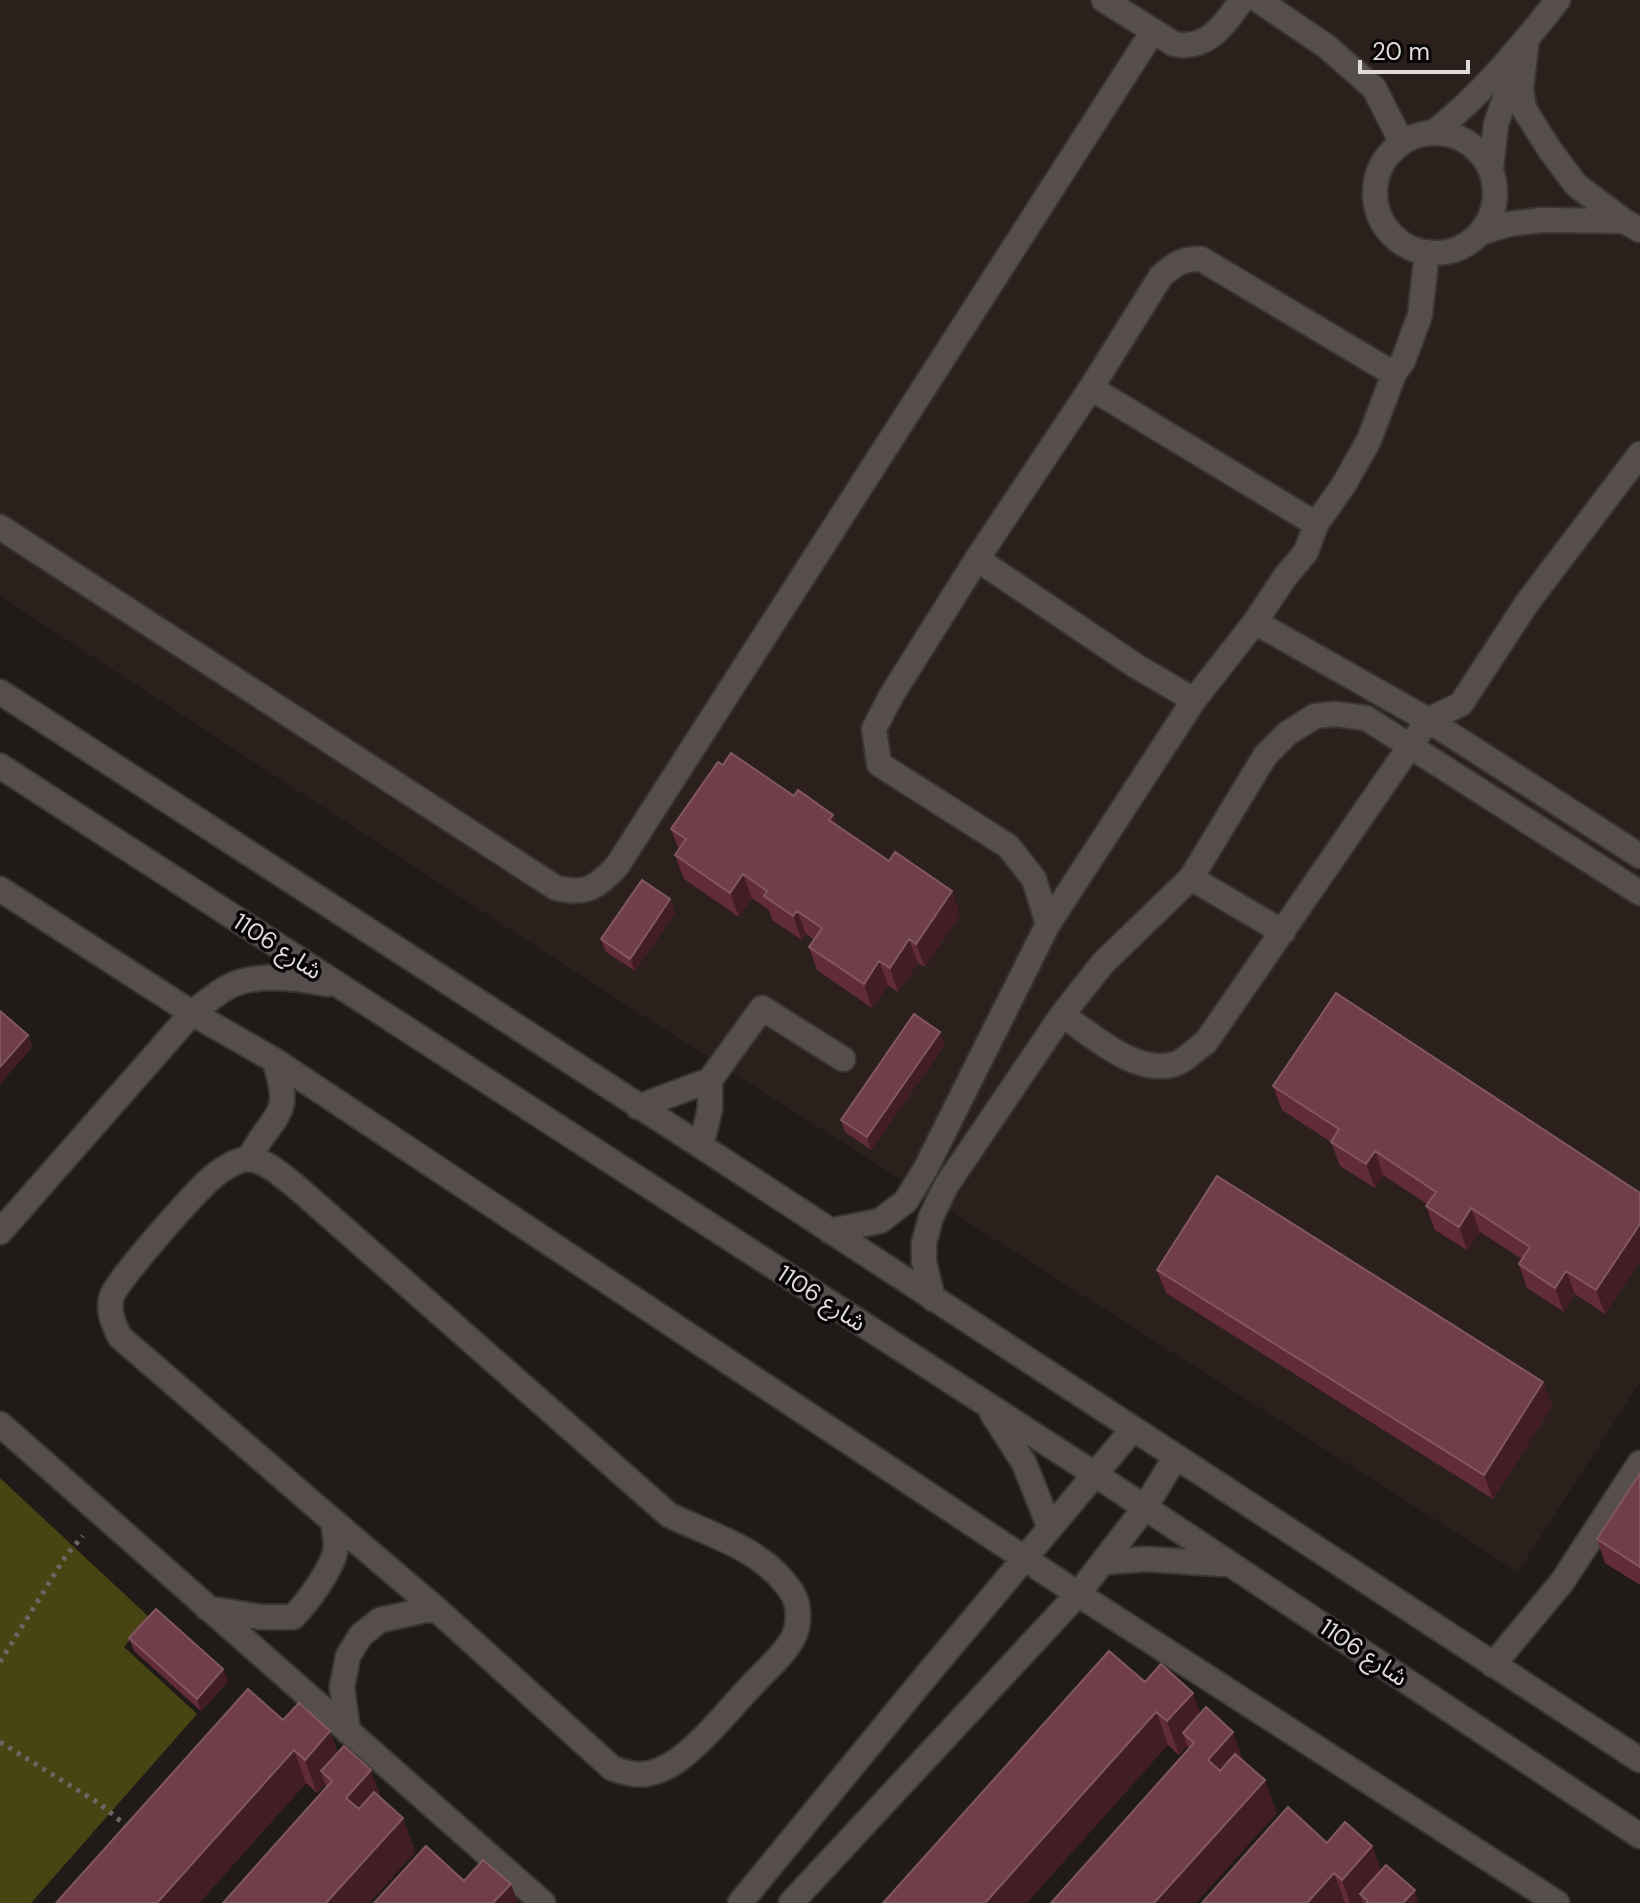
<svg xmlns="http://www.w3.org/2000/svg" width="1640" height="1903" viewBox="0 0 1640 1903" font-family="'DM Sans','Noto Sans Arabic',sans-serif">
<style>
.built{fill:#2c201c}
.green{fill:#484513}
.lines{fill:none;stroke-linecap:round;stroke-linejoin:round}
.minor-casing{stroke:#393534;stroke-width:28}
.path{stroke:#6b6765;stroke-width:5;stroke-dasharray:4 6;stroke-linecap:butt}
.minor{stroke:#554e4c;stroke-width:24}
.wall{fill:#622b39}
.shaded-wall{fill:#421d25}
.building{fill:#703e4a;stroke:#815761;stroke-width:2}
.labels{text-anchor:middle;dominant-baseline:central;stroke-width:7;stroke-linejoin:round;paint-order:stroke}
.street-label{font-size:24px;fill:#dfdbda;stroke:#080606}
</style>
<rect width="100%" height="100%" fill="#201b19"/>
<path class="built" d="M0,0H1640V1382L1518,1572L609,994L0,596Z"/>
<path class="green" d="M0,1478L149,1617L124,1647L197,1714L31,1903H0Z"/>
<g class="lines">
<g class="minor-casing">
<path id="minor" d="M1104,0L1174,44C1207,51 1225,24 1242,0
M1258,0L1326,46L1374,88L1402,143
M1527,39L1521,88L1524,109L1550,150L1576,185L1624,221
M1375 193a60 60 0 1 1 120 0a60 60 0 1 1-120 0Z
M1433,133C1481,95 1520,48 1558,0
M1491,169L1496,124L1516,67
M1480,233L1509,224L1542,220L1624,221L1640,230
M1091,388L1316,524L1306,552L1285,577L1255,622
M1316,524L1343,486L1369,440L1394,374L1403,361L1420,315L1427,252
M0,527L556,888C586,895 596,888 617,866L1153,31
M977,559L1136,666L1194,700
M0,692L701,1146L1640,1760
M0,766L1096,1475L1640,1836
M1191,878L1283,932
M0,889L192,1013L274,1060L1078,1594L1557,1903
M1048,924L1034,879L1008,846L879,764L874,729L891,696L977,559L1091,388L1161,276C1175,264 1183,258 1201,259L1394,374
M1062,1015C1093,1035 1135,1076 1175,1064C1185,1061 1197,1048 1206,1042L1428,720L1461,704L1527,603L1640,454
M638,1107L710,1080L762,1008L843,1059
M701,1146L710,1109V1080
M249,1159C272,1112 295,1119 274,1060
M830,1231L880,1221L906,1201L926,1168L1048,924L1194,700L1255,622L1428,720L1640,856
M0,1232L192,1013C203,1005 215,994 228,987C256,972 298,978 328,984
M933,1299L924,1262V1243L931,1217L946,1186L1062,1015L1103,963L1191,878L1265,756L1288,733L1315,716L1335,714L1366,718L1640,893
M992,1413L1024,1463L1050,1528
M0,1424L543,1903
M333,1521L435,1608
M1105,1562L1146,1559L1222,1564
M207,1608L260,1617H293C307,1603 335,1566 336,1546C336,1538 334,1529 333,1521L120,1337C114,1325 107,1311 112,1296C117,1280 199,1187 215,1175C223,1169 238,1159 248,1159C266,1159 287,1180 300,1190L669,1515C713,1536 763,1549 791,1591C800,1604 800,1624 793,1638C784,1655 766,1670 753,1684C728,1710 705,1741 675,1762C669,1766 661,1770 654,1772C639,1777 626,1773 612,1768L435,1608L380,1620L361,1635L348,1656L342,1687L348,1732
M1493,1665L1562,1582L1640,1463
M740,1903L931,1670L1133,1429
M791,1903L1078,1594L1144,1509L1175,1458"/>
</g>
<path class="path" d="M0,1662L67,1554L83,1536
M0,1742L100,1804L129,1828"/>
<use href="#minor" class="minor"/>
</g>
<path class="wall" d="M723,765L833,815L837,826L960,915L925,967L918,963L898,992L888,985L872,1008L817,970L809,947L814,940L806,934L802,940L772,920L769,910L752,898L739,917L684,879L675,855L679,850L671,829Z
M670,899L675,912L635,971L606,952L601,939Z
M945,1044L871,1150L845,1132L841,1120Z
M1273,1086L1640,1193L1605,1314L1575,1294L1564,1312L1527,1288L1519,1264L1522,1259L1480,1232L1467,1250L1435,1230L1426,1206L1427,1204L1383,1175L1375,1188L1340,1166L1331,1142L1282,1110Z
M1157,1270L1543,1382L1552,1406L1493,1499L1166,1293Z
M1640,1473V1585L1605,1563L1597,1539Z
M129,1638L223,1669L228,1682L201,1711L134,1651Z
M1145,1682L1200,1714L1243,1761L1277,1813L1189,1750L1187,1746L1179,1755L1168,1745Z
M283,1720L338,1752L382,1799L403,1818L415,1852L369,1903H223L327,1788L325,1784L317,1793L306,1783L199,1903H56Z
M1327,1843L1372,1846L1381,1871L1419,1903H1202Z"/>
<path class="shaded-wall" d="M833,815L842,838L829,820Z
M743,874L752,898L739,917L730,893Z
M952,891L960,915L925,967L916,944Z
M670,899L675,912L635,971L630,959Z
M797,911L806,934L802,940L793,916Z
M909,939L918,963L898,992L890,968Z
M879,961L888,985L872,1008L864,984Z
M940,1032L945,1044L871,1150L867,1137Z
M28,1035L33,1047L0,1084V1067Z
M1375,1151L1383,1175L1375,1188L1366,1164Z
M1471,1208L1480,1232L1467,1250L1459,1227Z
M1640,1224V1261L1605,1314L1596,1290Z
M1566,1271L1575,1294L1564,1312L1555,1288Z
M1543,1382L1552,1406L1493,1499L1484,1475Z
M223,1669L228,1682L201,1711L197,1699Z
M1193,1693L1205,1726L1183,1733L1187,1746L1179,1755L1167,1721Z
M1156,1712L1168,1745L1027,1903H985Z
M330,1731L342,1764L321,1771L325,1784L317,1793L305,1760Z
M1233,1732L1245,1765L1220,1793L1208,1760Z
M294,1750L306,1783L199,1903H157Z
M371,1770L383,1803L358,1832L346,1798Z
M1265,1780L1277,1813L1196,1903H1154Z
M403,1818L415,1852L369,1903H326Z
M1372,1846L1384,1879L1360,1894L1363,1903H1350L1342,1880Z
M1334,1873L1345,1903H1307Z
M511,1884L518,1903H493Z
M1415,1890L1419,1903H1403Z"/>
<path class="building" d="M731,753L794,796L798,790L833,815L829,820L889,861L895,852L952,891L916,944L909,939L890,968L879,961L864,984L809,947L822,928L797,911L793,916L764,896L767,891L743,874L730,893L675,855L686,839L671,829L718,762L723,765Z
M642,880L670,899L630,959L601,939Z
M1336,993L1640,1193V1224L1596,1290L1566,1271L1555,1288L1519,1264L1530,1247L1471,1208L1459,1227L1426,1206L1436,1192L1375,1151L1366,1164L1331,1142L1339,1129L1273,1086Z
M0,1011L28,1035L0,1067Z
M914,1014L940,1032L867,1137L841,1120Z
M1217,1176L1543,1382L1484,1475L1157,1270Z
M1640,1473V1567L1597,1539Z
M156,1609L223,1669L197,1699L129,1638Z
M1109,1651L1145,1682L1161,1664L1193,1693L1167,1721L1156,1712L985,1903H883Z
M248,1689L283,1720L299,1703L330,1731L305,1760L294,1750L157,1903H56Z
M1206,1707L1233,1732L1208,1760L1220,1771L1235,1754L1265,1780L1154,1903H1051L1194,1743L1183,1733Z
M344,1746L371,1770L346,1798L359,1809L374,1792L403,1818L326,1903H223L332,1781L321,1771Z
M1288,1807L1327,1843L1345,1822L1372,1846L1342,1880L1334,1873L1307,1903H1202Z
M426,1846L464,1881L483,1860L511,1884L493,1903H374Z
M1386,1865L1415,1890L1403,1903H1366L1368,1901L1360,1894Z"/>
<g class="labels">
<g class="street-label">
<text transform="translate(278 946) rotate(33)">شارع 1106</text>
<text transform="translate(822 1298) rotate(33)">شارع 1106</text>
<text transform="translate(1364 1652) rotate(34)">شارع 1106</text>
</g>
</g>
<path d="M1360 60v12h108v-12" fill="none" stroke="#dfdbda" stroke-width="4"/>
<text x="1372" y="60" font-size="24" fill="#dfdbda" stroke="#080606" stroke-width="6" paint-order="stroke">20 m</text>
</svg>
